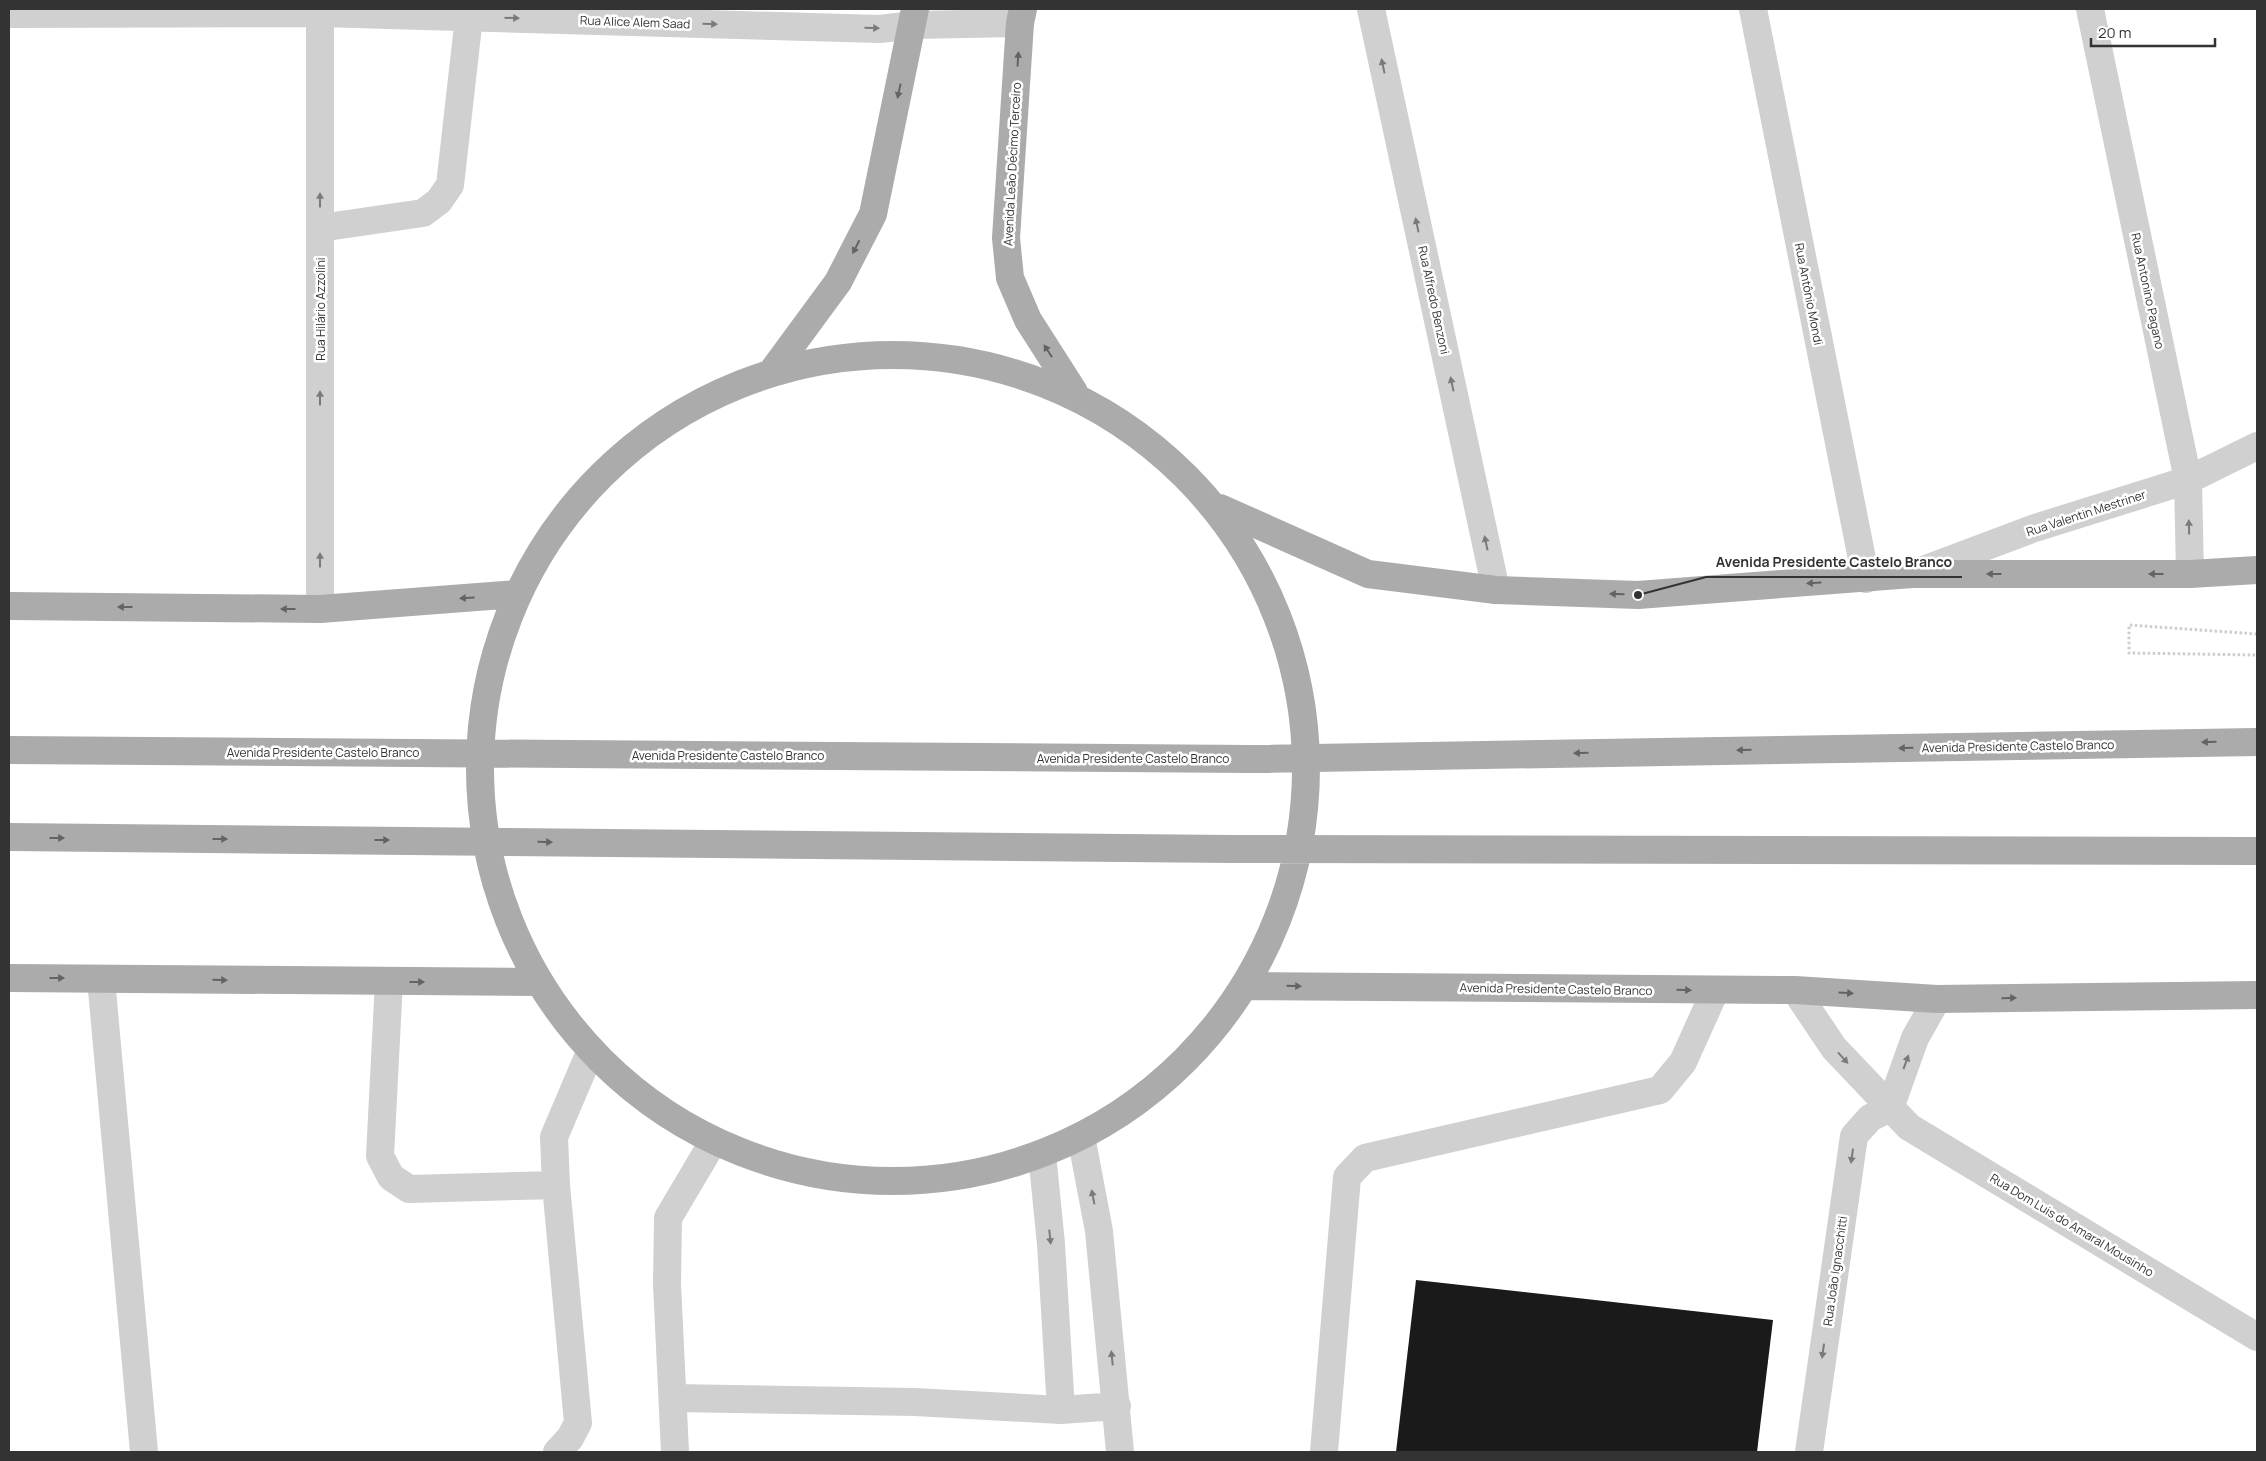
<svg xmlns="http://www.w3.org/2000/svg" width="2266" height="1461" viewBox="0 0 2266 1461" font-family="Manrope,sans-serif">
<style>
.building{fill:#1a1a1a}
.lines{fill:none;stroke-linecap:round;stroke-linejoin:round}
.path{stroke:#cdcdcd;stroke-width:3;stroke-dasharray:2.5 2.5;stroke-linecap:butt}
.minor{stroke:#d0d0d0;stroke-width:28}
.major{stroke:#ababab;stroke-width:28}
.oneway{fill:#7a7a7a}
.oneway2{fill:#636363}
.labels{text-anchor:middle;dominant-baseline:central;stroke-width:5;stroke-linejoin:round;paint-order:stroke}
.street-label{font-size:12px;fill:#333;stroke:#fff}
.leader{fill:none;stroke:#333;stroke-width:2}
.callout-dot{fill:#333;stroke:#fff;stroke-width:2}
.callout-label{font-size:14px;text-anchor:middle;font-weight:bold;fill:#333;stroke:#fff;stroke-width:5;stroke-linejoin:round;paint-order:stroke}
</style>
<rect width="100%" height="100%" fill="#fff"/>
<path class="building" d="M1416,1280L1773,1320L1757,1452H1396Z"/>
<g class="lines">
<path class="path" d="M2257,634L2129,625V653L2257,655"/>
<path class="minor" d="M1371,9L1496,590
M1753,9L1866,579
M2090,9L2188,480L2190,574
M9,14L320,13L880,29L913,25L1020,23
M320,228L423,213L439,201L450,185L469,17
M1915,573L2032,529L2188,480L2257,446
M320,609V9
M101,979L144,1452
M389,981L380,1156L391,1177L409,1189L556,1185
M1795,990L1834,1048L1909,1127L2257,1337
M1890,1108L1915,1038L1937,999
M1081,1136L1099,1231L1120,1452
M1042,1154L1051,1244L1061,1410
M673,1398L915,1402L1061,1410L1117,1406
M557,1452L570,1438L578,1423L556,1185L554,1137L591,1050
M675,1452L667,1284L668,1218L713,1142
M1324,1452L1347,1177L1365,1158L1660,1090L1683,1062L1715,991
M1809,1452L1854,1136L1870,1118L1890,1108"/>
<path class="major" d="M1023,9L1020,23L1006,238L1010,278L1028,320L1074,392
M480 768a413 413 0 1 1 826 0a413 413 0 1 1-826 0Z
M774,369L838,282L873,214L915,9
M1220,508L1368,574L1496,590L1638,595L1912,574H2190L2257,570
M9,606L320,609L516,594
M9,750L1250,759L2257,742
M9,837L1232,849L2257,851
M9,978L536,982
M1245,986L1795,990L1937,999L2257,995"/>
</g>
<defs><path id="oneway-solid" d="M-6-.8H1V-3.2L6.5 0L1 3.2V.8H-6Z" transform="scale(1.25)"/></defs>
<g class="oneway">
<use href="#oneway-solid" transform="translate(512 18) rotate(2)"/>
<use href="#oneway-solid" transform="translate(710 24) rotate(2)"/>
<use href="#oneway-solid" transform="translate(872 28) rotate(1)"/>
<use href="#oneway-solid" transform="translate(1383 66) rotate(-102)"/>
<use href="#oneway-solid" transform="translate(320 200) rotate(-90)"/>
<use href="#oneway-solid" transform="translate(1417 225) rotate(-102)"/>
<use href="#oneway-solid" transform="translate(1452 384) rotate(-102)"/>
<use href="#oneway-solid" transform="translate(320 398) rotate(-90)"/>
<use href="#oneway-solid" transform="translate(2189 527) rotate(-91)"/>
<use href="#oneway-solid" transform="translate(1486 543) rotate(-102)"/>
<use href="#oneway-solid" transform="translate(320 560) rotate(-90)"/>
<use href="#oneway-solid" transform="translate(1843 1058) rotate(48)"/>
<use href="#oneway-solid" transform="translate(1906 1062) rotate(-70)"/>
<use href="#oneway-solid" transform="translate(1852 1156) rotate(98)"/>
<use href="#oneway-solid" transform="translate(1093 1197) rotate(-101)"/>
<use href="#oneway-solid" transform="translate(1050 1237) rotate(84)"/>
<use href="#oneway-solid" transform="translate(1823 1351) rotate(98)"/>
<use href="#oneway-solid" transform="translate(1112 1358) rotate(-96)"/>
</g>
<g class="oneway2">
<use href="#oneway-solid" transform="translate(1018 59) rotate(-86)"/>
<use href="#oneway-solid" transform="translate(899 91) rotate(102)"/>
<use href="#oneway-solid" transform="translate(856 247) rotate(117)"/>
<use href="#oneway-solid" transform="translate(1048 351) rotate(-123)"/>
<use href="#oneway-solid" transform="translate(1994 574) rotate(-180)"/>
<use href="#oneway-solid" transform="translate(2156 574) rotate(-180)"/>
<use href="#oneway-solid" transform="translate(1814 583) rotate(176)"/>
<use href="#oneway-solid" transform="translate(1617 594) rotate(-178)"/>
<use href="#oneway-solid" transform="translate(467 598) rotate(176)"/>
<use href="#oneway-solid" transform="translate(125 607) rotate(-180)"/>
<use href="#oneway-solid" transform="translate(288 609) rotate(-180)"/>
<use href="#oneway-solid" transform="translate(2209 742) rotate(179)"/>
<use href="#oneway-solid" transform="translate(1906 748) rotate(179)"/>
<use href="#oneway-solid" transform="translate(1744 750) rotate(179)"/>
<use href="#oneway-solid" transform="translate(1581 753) rotate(179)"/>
<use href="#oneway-solid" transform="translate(57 838)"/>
<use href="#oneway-solid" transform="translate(220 839)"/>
<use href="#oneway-solid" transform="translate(382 840)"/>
<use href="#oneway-solid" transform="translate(545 842) rotate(1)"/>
<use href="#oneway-solid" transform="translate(57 978)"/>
<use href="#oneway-solid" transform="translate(220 980) rotate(1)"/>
<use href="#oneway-solid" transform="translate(417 982)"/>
<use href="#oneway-solid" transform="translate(1294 986) rotate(1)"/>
<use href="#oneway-solid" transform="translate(1684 990) rotate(1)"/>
<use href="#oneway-solid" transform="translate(1846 993) rotate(4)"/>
<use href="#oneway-solid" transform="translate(2009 998) rotate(-1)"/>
</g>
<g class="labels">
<g class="street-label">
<text transform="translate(635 22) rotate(2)">Rua Alice Alem Saad</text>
<text transform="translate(1012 164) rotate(-87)">Avenida Leão Décimo Terceiro</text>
<text transform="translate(2148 291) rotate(78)">Rua Antonino Pagano</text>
<text transform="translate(1809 294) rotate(79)">Rua Antônio Mondi</text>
<text transform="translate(1434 300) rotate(78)">Rua Alfredo Benzoni</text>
<text transform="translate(320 309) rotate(-90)">Rua Hilário Azzolini</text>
<text transform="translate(2086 513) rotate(-18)">Rua Valentin Mestriner</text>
<text transform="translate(2018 746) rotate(-1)">Avenida Presidente Castelo Branco</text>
<text x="323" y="752">Avenida Presidente Castelo Branco</text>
<text x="728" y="755">Avenida Presidente Castelo Branco</text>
<text x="1133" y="758">Avenida Presidente Castelo Branco</text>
<text transform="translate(1556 989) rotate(1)">Avenida Presidente Castelo Branco</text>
<text transform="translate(2072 1225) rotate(31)">Rua Dom Luis do Amaral Mousinho</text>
<text transform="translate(1835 1271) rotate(-82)">Rua João Ignacchitti</text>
</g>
</g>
<path class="leader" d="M1638 595L1706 577H1962"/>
<circle class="callout-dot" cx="1638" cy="595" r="5"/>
<g class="callout-label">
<text x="1834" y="567">Avenida Presidente Castelo Branco</text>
</g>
<rect width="2266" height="1461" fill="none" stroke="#333333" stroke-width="20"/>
<path d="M2091 38v8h124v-8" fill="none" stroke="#333333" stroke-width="2.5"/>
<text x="2098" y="38" font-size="15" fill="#333333" stroke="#ffffff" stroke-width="4" paint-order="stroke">20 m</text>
</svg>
